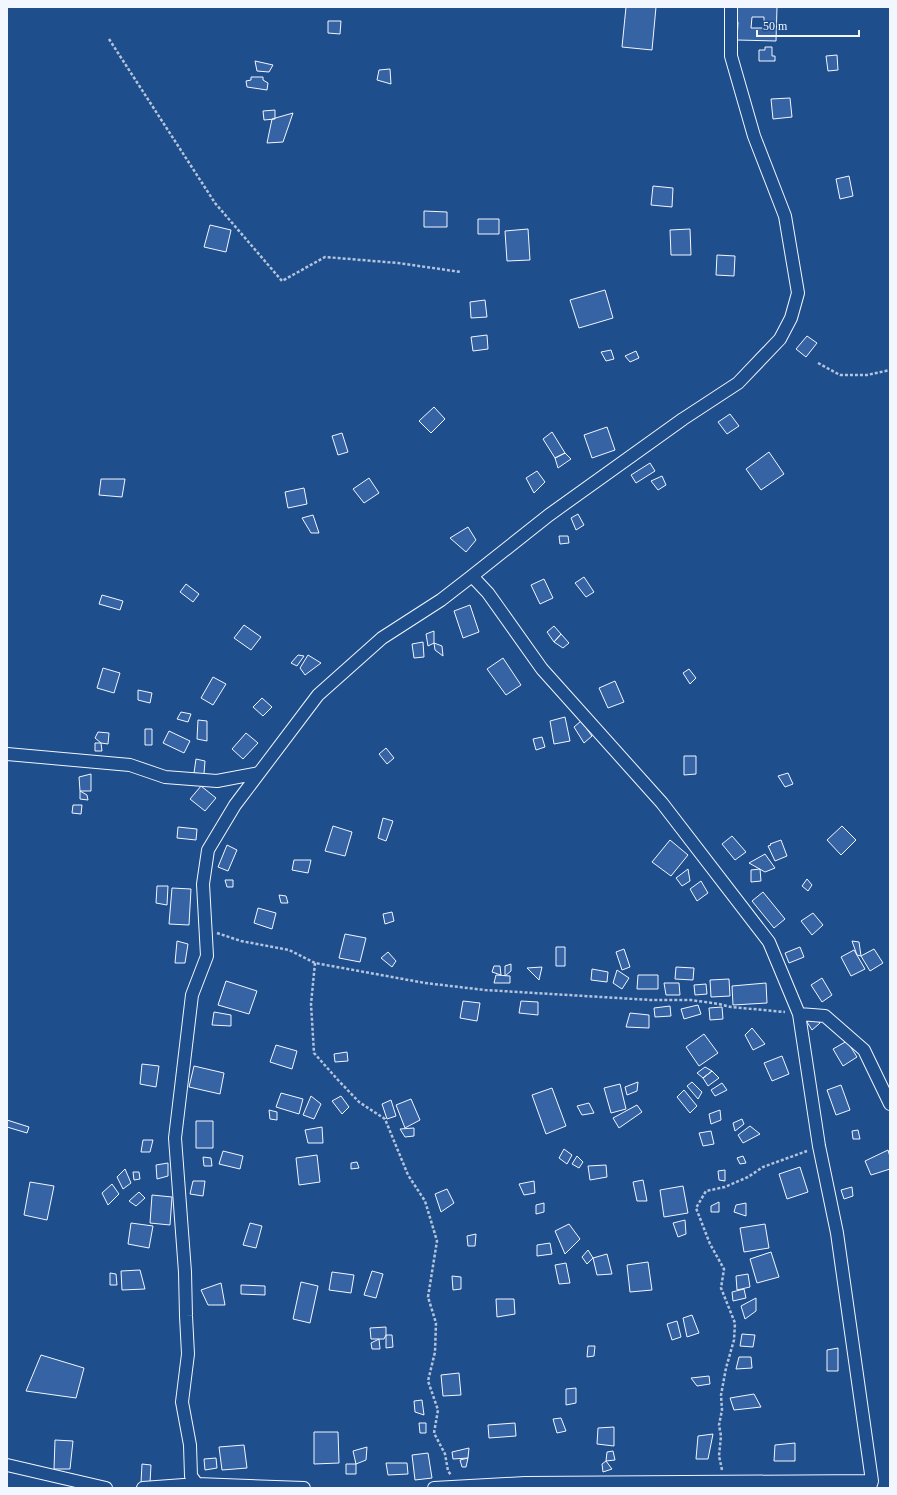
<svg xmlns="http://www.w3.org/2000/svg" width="897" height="1495" viewBox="0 0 897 1495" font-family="'Times New Roman',serif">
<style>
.building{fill:#3563a3;stroke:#f2f6ff;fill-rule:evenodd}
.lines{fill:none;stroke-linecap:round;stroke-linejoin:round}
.minor-casing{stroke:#f2f6ff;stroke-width:14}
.path{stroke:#b3c4dc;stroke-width:2.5;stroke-dasharray:3 2;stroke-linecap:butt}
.minor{stroke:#1f4e8c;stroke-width:12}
</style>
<rect width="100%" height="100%" fill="#1f4e8c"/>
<path class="building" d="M626,7H656L652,50L622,47Z
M731,7H777L776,41L737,40L738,22H731ZM752,17H764V28H751Z
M328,21H341L340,34L328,33Z
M765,47H772V56H775V61H759V50H765Z
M837,55L838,70L828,71L826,56Z
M255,61L273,65L269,72L257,71Z
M390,69L391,84L377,80L379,70Z
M251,77H263V80L268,83L267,90L247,87L246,81L251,80Z
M790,98L792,117L773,119L771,99Z
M275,110V119L264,120L263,111Z
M293,113L283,142L267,143L272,119Z
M849,176L853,196L840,199L836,179Z
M653,186L673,188L672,207L651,205Z
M424,211L447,212V227H424Z
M478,219H499V234H478Z
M210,225L231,230L226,252L204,247Z
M528,229L530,260L507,261L505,231Z
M690,229L691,255H671L670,230Z
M717,255L735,256L734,276L716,275Z
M605,290L613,318L579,328L570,300Z
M485,300L487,317L471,318L470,302Z
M487,335L488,349L473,351L471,337Z
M807,336L817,343L806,357L796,349Z
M611,350L614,359L606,361L601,352Z
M636,351L639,358L630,362L625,356Z
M434,407L445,419L431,433L419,421Z
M730,414L739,426L727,434L718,422Z
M607,427L615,450L592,458L584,435Z
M552,432L565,453L555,458L543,439Z
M342,433L348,452L338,455L332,436Z
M769,452L784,474L761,490L746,469Z
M565,453L571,459L558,468L555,458Z
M650,463L655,471L636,483L631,475Z
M537,471L545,482L534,493L526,478Z
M662,476L666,485L658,490L651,481Z
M369,478L379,493L364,503L353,489Z
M101,479H125L122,497L99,495Z
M304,488L307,504L288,508L285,492Z
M578,514L584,525L576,530L571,518Z
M313,515L319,533H311L302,518Z
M468,527L476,540L466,552L450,538Z
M559,536H568L569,543L560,544Z
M584,577L594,592L586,597L575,583Z
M544,579L553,598L540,604L531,585Z
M186,584L199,594L193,602L180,592Z
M102,595L123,601L120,610L99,604Z
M470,605L479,632L463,638L454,611Z
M244,625L261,637L251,650L234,638Z
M554,626L561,634L554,642L547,632Z
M434,631V643L428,646L426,634Z
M561,634L569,643L563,648L554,642Z
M423,642L424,657L414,658L412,644Z
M434,643L442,646L443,656L435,650Z
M298,655L304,656L297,666L291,663Z
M308,655L321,663L305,675L300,668Z
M503,658L521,685L506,695L487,669Z
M103,668L120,673L114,693L97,688Z
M689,669L696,678L690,684L683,673Z
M213,677L226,684L213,705L201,698Z
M615,681L624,702L608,708L599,688Z
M138,690L152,693L150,703L138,700Z
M262,698L272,707L263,716L253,707Z
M181,712L191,714L188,722L177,719Z
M565,717L570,741L554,744L550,721Z
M198,720L207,721V741L197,739Z
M581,721L592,736L584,743L574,727Z
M145,729H152V745H145Z
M169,731L190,741L184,753L163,743Z
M98,732L109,733L108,744L101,743L95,738Z
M246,733L258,743L243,759L232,749Z
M542,737L545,747L536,750L533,739Z
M95,743H101L102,751H95Z
M386,748L394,758L387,764L379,754Z
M684,756H696V774L684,775Z
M196,759L205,761L204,774L194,773Z
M788,773L793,784L785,787L778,776Z
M91,774V791H80L79,777Z
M201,786L216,798L205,811L190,799Z
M80,791L87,795L88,800L80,799Z
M73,805H82L81,814L72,813Z
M383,818L393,821L386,841L378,838Z
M333,826L352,832L345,856L325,851Z
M842,826L856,840L841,855L827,840Z
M178,827L197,829L196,840L177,838Z
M732,836L746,852L735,860L722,844Z
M670,840L688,855L671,876L652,862Z
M781,840L787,856L775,861L768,846L771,845L770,844Z
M227,845L237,850L228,871L218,867Z
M765,854L775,868L765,872L749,863Z
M294,860H311L308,873L292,870Z
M688,869L690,881L682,886L676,878Z
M760,869L761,881L751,882V870Z
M807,879L812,885L808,891L802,886Z
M225,880H233V887H227Z
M701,881L708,893L697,901L690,889Z
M157,886H168L167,905L156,903Z
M172,888L191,889L189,925L169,924Z
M763,892L785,919L774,928L752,901Z
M279,895L286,896L288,903H281Z
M258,908L276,913L272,929L254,923Z
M392,912L394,921L385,924L383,914Z
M813,913L823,925L812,935L801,921Z
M345,934L366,938L360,962L339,958Z
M177,941L188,944L185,963H175Z
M852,941L859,942L861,956L857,955Z
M556,947H565V966H556Z
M800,947L804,957L789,963L785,953Z
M624,949L630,967L622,970L616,952Z
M874,949L883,963L870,971L861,956Z
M854,950L865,969L851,976L841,957Z
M388,952L396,961L392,967L381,958Z
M511,964V971L505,976V966Z
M494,966H500L501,975L492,972Z
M542,967L539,980L527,968Z
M676,967L694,968L693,980L675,979Z
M592,969L608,972L607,982L591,980Z
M617,970L629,978L622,989L613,983Z
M496,975L510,976V983H494Z
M638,975H658V989H637Z
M822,978L832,995L822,1002L811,985Z
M729,979L730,996L711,997L710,980Z
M226,981L257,991L249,1014L218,1005Z
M664,983H679L680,995H666Z
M766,983L767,1003L733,1005L732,986Z
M706,984L707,994L695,995L694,985Z
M463,1001L480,1003L477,1021L460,1018Z
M521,1001L538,1002V1015L519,1013Z
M698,1005L701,1014L684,1019L681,1009Z
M670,1006L671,1016L655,1017L654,1008Z
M722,1007L723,1019L710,1020L709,1008Z
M214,1012L231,1015V1026L212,1025Z
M630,1013L649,1015V1028L626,1027Z
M814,1015L820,1023L812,1030L807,1022Z
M752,1028L765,1044L753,1050L745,1035Z
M704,1034L718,1053L699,1066L686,1047Z
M847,1041L857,1057L843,1066L833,1049Z
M276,1045L297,1051L292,1069L270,1062Z
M347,1052L348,1061L335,1062L334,1054Z
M782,1056L789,1074L772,1081L764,1063Z
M142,1064L159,1066L156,1087L140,1084Z
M194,1066L224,1073L220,1094L189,1087Z
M705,1067L712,1071L703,1078L697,1073Z
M712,1071L719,1078L708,1086L703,1078Z
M638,1082L637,1091L627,1095L625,1087Z
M692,1082L702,1092L698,1099L687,1086Z
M722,1083L727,1090L715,1096L711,1090Z
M620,1084L626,1109L611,1113L604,1088Z
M841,1085L850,1110L836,1115L827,1090Z
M552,1088L566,1126L546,1134L532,1095Z
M684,1090L697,1106L690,1113L677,1097Z
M281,1093L303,1099L299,1114L276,1107Z
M311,1096L321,1104L314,1119L303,1115Z
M341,1096L349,1107L342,1114L332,1101Z
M411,1099L420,1120L405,1128L396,1105Z
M391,1100L396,1116L387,1119L382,1104Z
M589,1103L594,1113L582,1115L577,1106Z
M637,1105L642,1112L619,1128L613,1118Z
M269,1110L277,1112V1120L270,1119Z
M720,1110L721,1120L711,1124L709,1114Z
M742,1119L744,1124L735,1131L733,1123Z
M7,1120L29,1127L27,1133L7,1127Z
M196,1121H213V1148H196Z
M750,1126L760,1134L743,1143L738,1135Z
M322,1127L323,1143H308L305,1130Z
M414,1128V1136L405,1137L400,1129Z
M858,1130L860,1139H853L852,1131Z
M711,1131L714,1144L703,1146L699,1133Z
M143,1140H153L150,1152H141Z
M564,1149L572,1155L567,1164L559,1158Z
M888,1150L890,1157V1169L871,1175L865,1161Z
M223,1151L243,1156L240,1169L219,1164Z
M317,1155L320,1182L299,1185L296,1158Z
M577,1156L583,1162L579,1168L572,1164Z
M743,1156L746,1163L740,1164L737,1158Z
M203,1157L211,1158L212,1166H204Z
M357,1162L359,1168L351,1169V1163Z
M168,1163V1176L157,1179L156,1165Z
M606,1165L607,1177L590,1180L588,1166Z
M800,1167L808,1192L787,1199L779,1174Z
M125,1169L131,1183L123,1189L117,1177Z
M725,1170V1181L719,1180L718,1171Z
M133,1172H139L140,1179L134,1180Z
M643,1180L647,1201H637L633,1182Z
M193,1181H205L203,1196L190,1194Z
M534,1181L535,1193L524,1195L519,1184Z
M30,1182L54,1186L47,1220L24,1215Z
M112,1184L119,1194L108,1205L102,1193Z
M683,1186L688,1213L664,1217L660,1190Z
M852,1187L853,1196L844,1199L841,1190Z
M447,1189L454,1203L441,1212L435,1194Z
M139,1192L145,1198L136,1206L129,1201Z
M152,1195L172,1197L170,1225L150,1223Z
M719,1202V1212H711V1206Z
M544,1203V1212L536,1214V1205Z
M746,1203V1216L734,1212L736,1205Z
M685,1220L686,1234L678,1237L673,1223Z
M131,1223L153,1226L149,1248L128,1244Z
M250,1223L262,1226L256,1248L243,1245Z
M569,1224L580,1239L565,1254L555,1231Z
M765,1224L769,1248L744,1252L740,1228Z
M476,1234L475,1246H468L467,1236Z
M550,1243L552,1254L537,1256V1245Z
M588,1250L593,1258L587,1264L582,1257Z
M771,1252L779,1277L757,1283L750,1259Z
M607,1254L612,1274L597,1275L593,1258Z
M648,1262L652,1290L630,1292L627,1265Z
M566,1263L570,1283L559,1284L555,1265Z
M140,1270L145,1289L122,1290L121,1271Z
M372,1271L383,1274L376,1298L364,1295Z
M332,1272L354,1275L351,1293L329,1290Z
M110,1273L116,1274L117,1285H110Z
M748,1274L750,1287L737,1290L736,1276Z
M452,1276L461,1277V1289L453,1290Z
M301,1282L318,1286L310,1323L293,1319Z
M221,1283L225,1305H208L201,1290Z
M241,1285L265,1286V1295L241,1294Z
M744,1289L746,1298L733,1301L732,1292Z
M756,1298V1311L745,1319L741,1306Z
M496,1299H514L515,1314L497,1317Z
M692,1315L699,1333L687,1337L683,1318Z
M677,1321L681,1337L672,1340L667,1324Z
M386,1327V1335L384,1339H371L370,1328Z
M742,1334L755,1335L753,1347L740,1346Z
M386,1335H392L393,1347L386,1348Z
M379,1339L380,1349H372L371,1343Z
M588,1346H595L594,1356L587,1357Z
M838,1348V1371H827V1350Z
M41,1355L84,1368L76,1398L26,1391Z
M739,1357H751L752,1368L736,1369Z
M459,1373L461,1395L443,1396L441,1375Z
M709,1376L710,1384L697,1386L691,1378Z
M576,1388V1403L566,1405V1389Z
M754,1394L761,1407L734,1410L730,1398Z
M422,1400L424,1415L415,1412L414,1401Z
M561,1418L566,1431L557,1433L553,1419Z
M419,1423H426V1433H420Z
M515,1423L516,1436L489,1438L488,1425Z
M614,1427V1446L597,1444L598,1428Z
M314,1432H338L339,1463L314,1464Z
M713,1434L708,1459H696L698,1436Z
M55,1440L73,1441L70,1469H54Z
M795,1443V1461H774L775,1445Z
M244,1445L247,1468L222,1470L219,1447Z
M367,1447L366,1460L356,1464L353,1451Z
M469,1448L468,1458L453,1459L452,1452Z
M613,1451L615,1460L606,1461L607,1452Z
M428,1453L432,1478L415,1480L412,1455Z
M216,1458L217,1468L205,1470L204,1459Z
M468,1458L466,1467H462L460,1460Z
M606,1461L612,1469L603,1472L602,1464Z
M386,1463H407L408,1474L388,1475Z
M142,1464L151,1465L150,1483H141Z
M346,1464H356V1474H346Z"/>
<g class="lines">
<g class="minor-casing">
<path id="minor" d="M731,7V56L754,136L785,216L798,293L791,318L780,339L738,383L683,419L549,515L472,576L488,593L542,669L662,803L769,942L799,1014L819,1146L837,1233L872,1481
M7,754L130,765L165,777L217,781L259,773
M799,1014L825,1016L864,1050L890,1104
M7,1465L106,1488
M143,1488L197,1484L304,1488
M197,1488V1484L191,1476L190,1445L182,1402L188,1354L186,1316L185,1272L175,1138L192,995L207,956L203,884L208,850L235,805L318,695L382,638L441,600L472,576
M434,1488L525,1483L872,1481L870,1487"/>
</g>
<path class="path" d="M109,39L215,203L282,281L325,257L398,263L461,272
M818,363L840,375H867L890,370
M217,933L241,941L289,950L315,963L425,983L485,990L651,1000H691L719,1004L731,1007L785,1012
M315,963L311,1004L314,1053L338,1080L359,1102L385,1119L408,1175L425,1201L437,1241L428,1297L436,1323L435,1352L428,1381L438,1410L434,1433L445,1454L448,1471L451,1475
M722,1470L719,1456L721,1436L719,1425L722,1410L721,1395L726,1368L734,1340L735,1323L721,1288L724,1269L710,1244L696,1208L706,1191L725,1187L748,1177L763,1167L807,1151"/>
<use href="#minor" class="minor"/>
</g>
<rect width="897" height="1495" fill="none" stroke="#f2f6ff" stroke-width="16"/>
<path d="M757 30v6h102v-6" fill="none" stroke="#f2f6ff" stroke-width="2"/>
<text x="763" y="30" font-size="12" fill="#f2f6ff" stroke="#1f4e8c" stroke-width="3" paint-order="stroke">50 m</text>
</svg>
